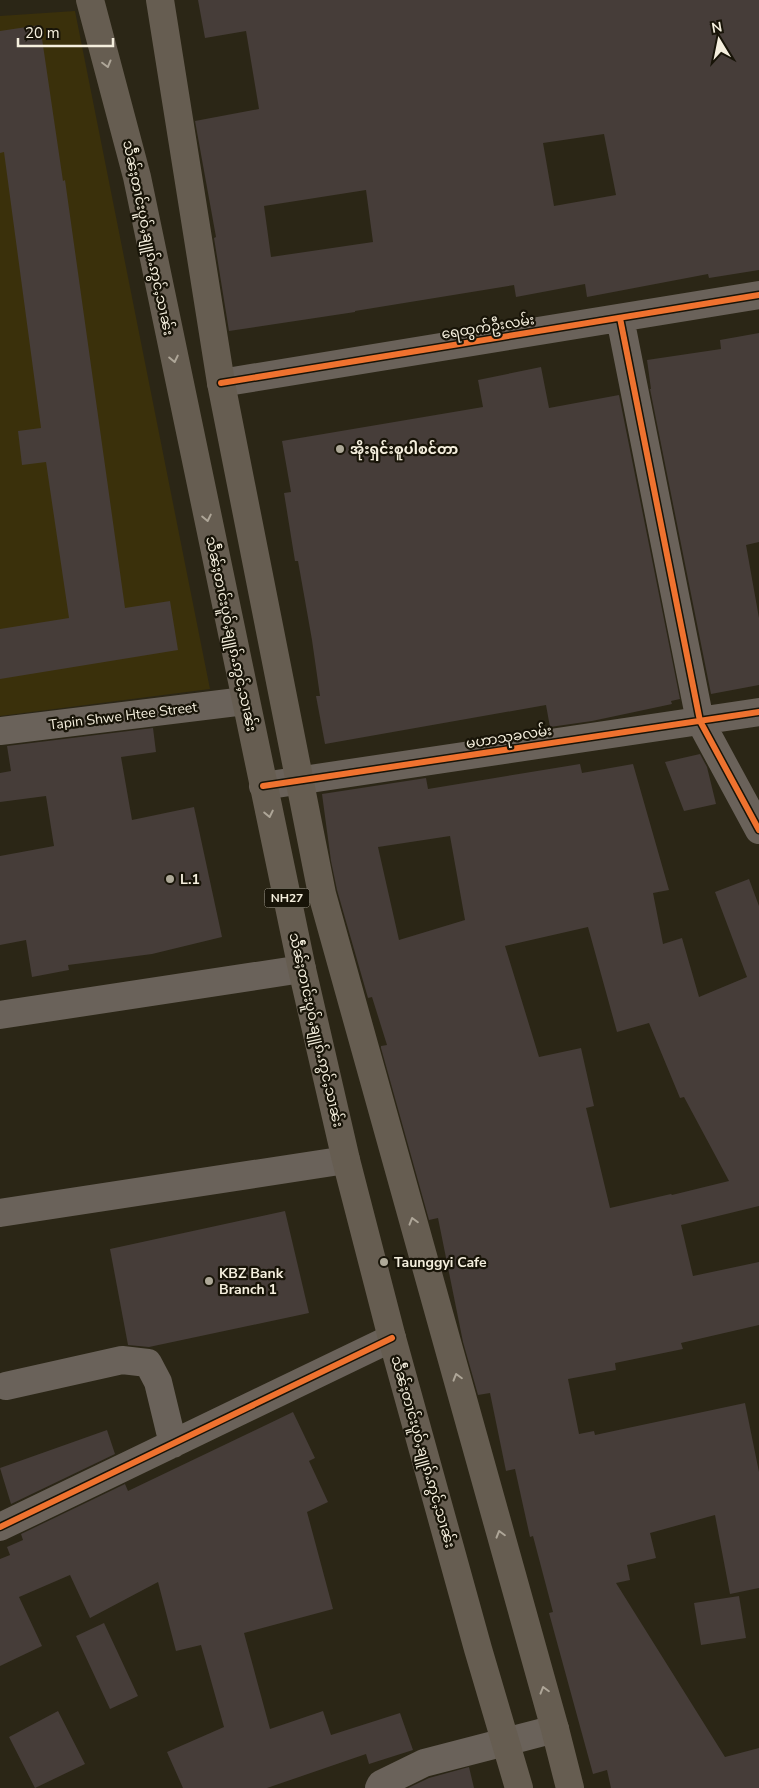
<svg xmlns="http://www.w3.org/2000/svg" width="759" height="1788" viewBox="0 0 759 1788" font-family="'Nunito Sans','Noto Sans Myanmar',sans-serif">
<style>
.built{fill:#3a300b}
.building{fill:#463d39;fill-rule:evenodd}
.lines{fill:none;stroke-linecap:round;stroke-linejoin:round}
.minor{stroke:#6a625a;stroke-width:28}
.highway{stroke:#665d51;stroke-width:28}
.cycleway-casing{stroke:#181408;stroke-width:9}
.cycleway{stroke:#ef722f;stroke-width:6}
.oneway{stroke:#aea698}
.poi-dot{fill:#aea998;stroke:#181408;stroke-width:2}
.labels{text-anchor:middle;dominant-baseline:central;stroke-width:4.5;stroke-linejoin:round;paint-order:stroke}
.shield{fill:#181408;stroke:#b3ad9e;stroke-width:1}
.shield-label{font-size:12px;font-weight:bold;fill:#f5efde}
.street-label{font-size:14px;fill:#f5efde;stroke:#181408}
.poi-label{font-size:14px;font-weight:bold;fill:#f5efde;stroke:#181408;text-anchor:start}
</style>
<rect width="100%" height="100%" fill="#2b2616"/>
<path class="built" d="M75,11L210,689L0,716V16Z"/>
<path class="building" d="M198,0H759V270L709,278L708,274L587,297L585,284L516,297L514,285L355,311V312L229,331L214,238L216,237L195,121L259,109L246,31L205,38ZM604,134L616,195L554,206L543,143ZM366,190L373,242L271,257L264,206Z
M40,25L63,181L65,180L125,608L170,601L178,650L0,679V629L69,618L46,462L22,465L18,431L41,428L4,152L0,153V31Z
M759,333V542L746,545L759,618V685L711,694L650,389H651L647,360L721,349L720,340Z
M541,367L549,408L619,395L680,699L671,701L672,704L592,721L550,727L546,705L325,744L316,696H320L312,640L298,561H295L284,493L291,492L282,441L483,407L478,380Z
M153,728L156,752L121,757L132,820L194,807L222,937L152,954L68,965L69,970L32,977L26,940L0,945V856L54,846L46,796L0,802V773L11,771L7,746Z
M700,754L707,767L716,804L684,811L665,762Z
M580,764L582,773L633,764L669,890L653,893L663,944L682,938L699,997L747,977L715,892L749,879L759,906V1206L681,1225L693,1276L759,1262V1325L681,1343L683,1349L615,1363L616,1370L568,1379L579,1434L594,1431L595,1435L745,1403L759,1472V1588L730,1594L715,1515L650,1533L656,1558L627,1565L630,1580L616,1583L725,1757L759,1748V1788H611L607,1770L593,1774L549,1613L553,1612L533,1536L530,1537L515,1469L506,1471L490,1393L478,1395L463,1342L438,1218L429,1220L381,1048V1046L387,1045L372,997L368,998L337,890L331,861L322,794L426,778L428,789ZM450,836L465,920L399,940L378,847ZM588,927L617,1032L649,1023L680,1098L684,1097L729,1181L672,1195L671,1194L610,1208L586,1108L594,1106L581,1048L539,1057L505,946Z
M285,1211L309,1313L149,1347L128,1345L110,1249Z
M293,1412L315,1458L309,1461L328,1502L307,1512L333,1609L244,1633L270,1729L323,1711L331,1735L400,1713L413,1750L369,1764L366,1754L267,1788H183L167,1752L224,1727L201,1645L176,1651L158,1582L90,1618L70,1575L19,1597L42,1646L0,1666V1559L10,1555L7,1547L23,1540L21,1534L125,1484L128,1491Z
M107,1430L115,1454L11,1504L0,1468Z
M739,1596L746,1638L701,1645L694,1603Z
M104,1623L138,1696L110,1709L76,1636Z
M58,1711L85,1764L35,1788L9,1737Z
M469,1767L474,1788H408L429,1778Z"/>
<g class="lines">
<path class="minor" d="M620,318L700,721L759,830
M221,383L759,295
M0,731L245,701
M263,786L759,712
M0,1015L302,969
M0,1213L346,1160
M6,1386L122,1360L148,1363L158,1382L173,1444
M0,1527L392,1338
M379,1788L381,1784L424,1763L555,1729"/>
<path class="highway" d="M90,0L137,177L302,969L346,1160L392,1338L478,1649L519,1788
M160,0L221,383L322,894L555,1729L570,1788"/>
<g class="cycleway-casing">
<path id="cycleway" d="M620,318L700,721L759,830
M221,383L759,295
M263,786L759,712
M0,1527L392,1338"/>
</g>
<use href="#cycleway" class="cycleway"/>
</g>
<defs><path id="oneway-chevron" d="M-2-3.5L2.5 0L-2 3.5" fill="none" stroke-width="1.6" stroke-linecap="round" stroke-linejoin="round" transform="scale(1.25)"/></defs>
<g class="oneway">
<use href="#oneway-chevron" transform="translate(107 64) rotate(75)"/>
<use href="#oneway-chevron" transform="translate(174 359) rotate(78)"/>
<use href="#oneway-chevron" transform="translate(207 518) rotate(78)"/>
<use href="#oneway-chevron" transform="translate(269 814) rotate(78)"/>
<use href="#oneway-chevron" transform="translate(413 1221) rotate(-106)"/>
<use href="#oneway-chevron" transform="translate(457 1377) rotate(-106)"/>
<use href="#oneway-chevron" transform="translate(500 1534) rotate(-106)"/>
<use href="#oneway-chevron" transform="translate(544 1690) rotate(-106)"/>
</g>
<g class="poi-dot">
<circle cx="340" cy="449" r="5"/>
<circle cx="170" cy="879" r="5"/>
<circle cx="384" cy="1262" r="5"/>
<circle cx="209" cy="1281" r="5"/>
</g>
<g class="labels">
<rect class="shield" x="264.5" y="888.5" width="45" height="19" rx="4"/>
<g class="shield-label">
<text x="287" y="898">NH27</text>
</g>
<g class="street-label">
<text transform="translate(148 238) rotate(78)">သဵႅၼ်ႈတၢင်းပူဝ်ႇၶျူၵ်ႉဢွင်ႇသၢၼ်း</text>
<text transform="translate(488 327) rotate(-9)">ရေထွက်ဦးလမ်း</text>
<text transform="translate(231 634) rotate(78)">သဵႅၼ်ႈတၢင်းပူဝ်ႇၶျူၵ်ႉဢွင်ႇသၢၼ်း</text>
<text transform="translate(123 716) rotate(-7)">Tapin Shwe Htee Street</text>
<text transform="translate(509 737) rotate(-9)">မဟာသုခလမ်း</text>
<text transform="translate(316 1030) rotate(77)">သဵႅၼ်ႈတၢင်းပူဝ်ႇၶျူၵ်ႉဢွင်ႇသၢၼ်း</text>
<text transform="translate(423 1452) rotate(74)">သဵႅၼ်ႈတၢင်းပူဝ်ႇၶျူၵ်ႉဢွင်ႇသၢၼ်း</text>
</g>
<g class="poi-label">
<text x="350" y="449">အိုးရှင်းစူပါစင်တာ</text>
<text x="180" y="879">L.1</text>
<text x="394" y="1262">Taunggyi Cafe</text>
<text x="219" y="1273">KBZ Bank<tspan x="219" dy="16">Branch 1</tspan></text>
</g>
</g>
<g transform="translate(719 40) rotate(350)" stroke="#181408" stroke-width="4" paint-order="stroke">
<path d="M0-4L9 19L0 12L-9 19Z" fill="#f5efde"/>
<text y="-8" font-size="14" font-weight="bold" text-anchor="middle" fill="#f5efde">N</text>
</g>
<path d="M18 38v8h95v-8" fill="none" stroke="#f5efde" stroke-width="2.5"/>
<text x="25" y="38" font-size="15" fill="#f5efde" stroke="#181408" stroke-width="4" paint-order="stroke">20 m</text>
</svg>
